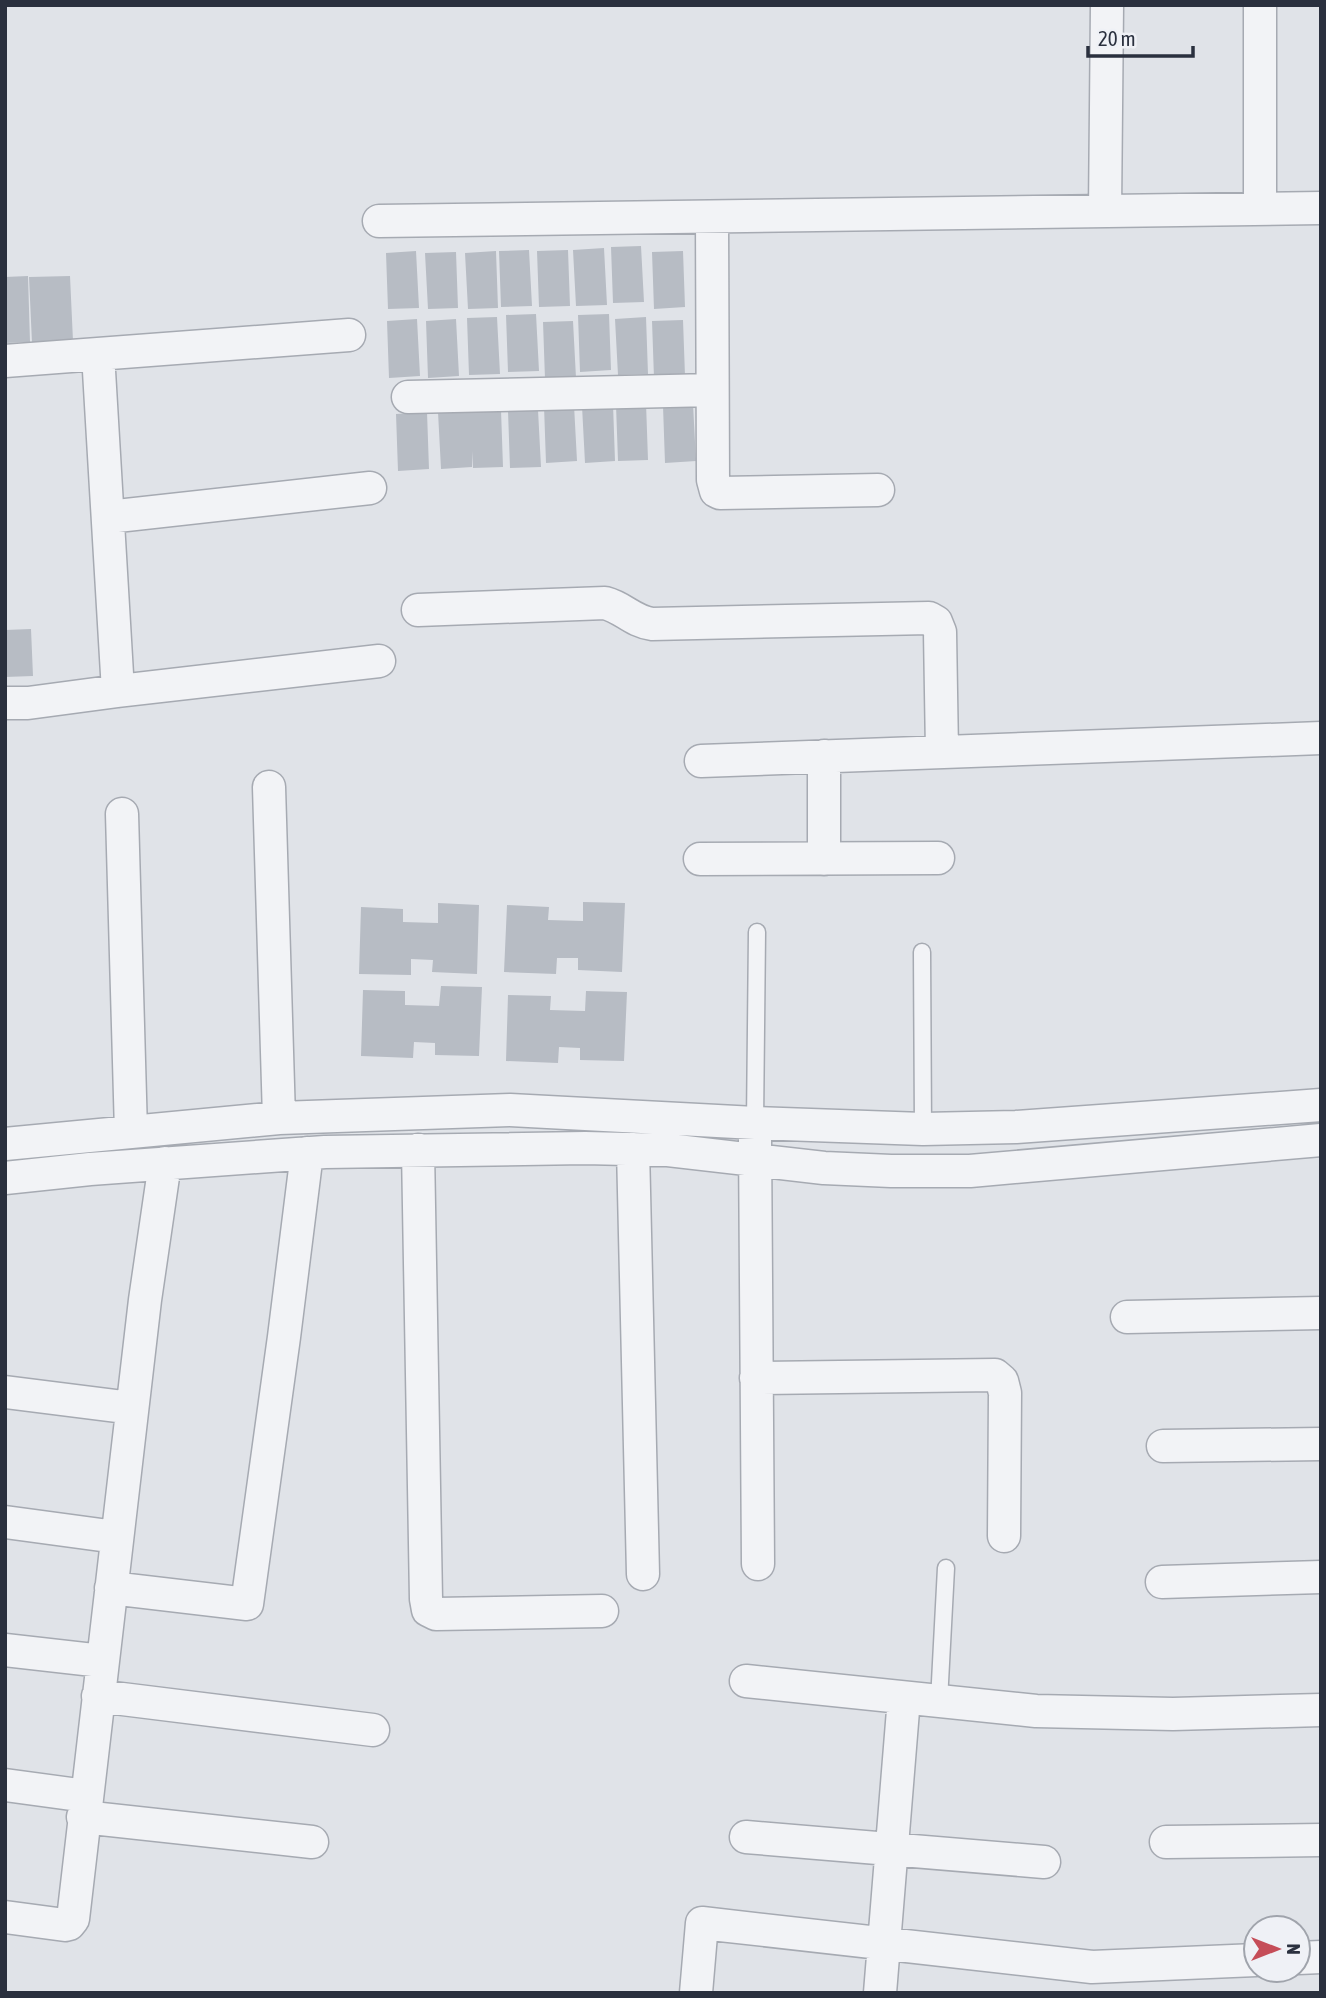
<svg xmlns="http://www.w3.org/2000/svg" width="1326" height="1998" viewBox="0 0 1326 1998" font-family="'Asap Condensed',sans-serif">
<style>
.building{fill:#b7bcc4}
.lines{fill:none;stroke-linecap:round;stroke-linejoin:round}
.lane-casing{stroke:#a6aab2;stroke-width:19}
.street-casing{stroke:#a6aab2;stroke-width:35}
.lane{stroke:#f2f3f6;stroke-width:16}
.street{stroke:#f2f3f6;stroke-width:32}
</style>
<rect width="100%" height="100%" fill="#e0e3e8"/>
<path class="building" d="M641,246L644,302L613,303L611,247Z
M604,248L607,305L576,306L573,250Z
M529,250L532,306L501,307L499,251Z
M568,250L570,306L539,307L537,251Z
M416,251L419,308L388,309L386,253Z
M496,251L498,308L468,309L465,253Z
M683,251L685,307L654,309L652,252Z
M456,252L458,308L428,309L425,253Z
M28,276L30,342L5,343V277Z
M70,276L73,341L32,343L29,277Z
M536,314L539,371L508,372L506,315Z
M609,314L611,370L580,372L578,315Z
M497,317L500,374L469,375L467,318Z
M646,317L648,374L618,375L615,319Z
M417,319L420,376L389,378L387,321Z
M456,319L459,376L428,378L426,321Z
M683,320L685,376L654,378L652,321Z
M573,321L576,378L545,379L543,322Z
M646,403L648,460L618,461L616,405Z
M613,404L615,461L585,463L582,406Z
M693,404L696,461L665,463L663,406Z
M574,405L577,461L546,463L544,406Z
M501,410L503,467L473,468L472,451V467L441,469L438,412Z
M538,410L541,467L510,468L508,411Z
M427,412L429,469L398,471L396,414Z
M31,629L33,676L5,677V630Z
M583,902L625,903L622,972L578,970V958H557L556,974L504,972L507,905L549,907L548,920L583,921Z
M438,903L479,905L477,974L432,972L433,960L411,959V975L359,974L361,907L403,909V922L438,923Z
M441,986L482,987L479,1056L435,1055V1043L414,1042L413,1058L361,1056L363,990L405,991V1005L439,1006Z
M586,991L627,992L624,1061L580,1060V1048L559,1047L558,1063L506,1061L508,995L551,996L550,1010L585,1011Z"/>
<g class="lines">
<g class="lane-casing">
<path id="lane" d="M922,952L923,1129
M755,1123L757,932
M939,1701L946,1568"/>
</g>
<g class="street-casing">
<path id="street" d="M1260,5V209
M1105,211L1107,5
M712,217L713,480L716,491L720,493L878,490
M379,221L1321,208
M98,354L118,691
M5,361L349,335
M408,397L712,390
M108,517L370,488
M418,610L605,603C624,608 632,621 652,624L929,618L936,622L940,632L942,752
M5,703H28L118,691L379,661
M824,756V859
M701,761L1321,738
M269,787L279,1118
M122,814L131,1132
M700,859L938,858
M755,1139L758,1564
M5,1144L279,1118L510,1110L755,1123L923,1129L1016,1127L1321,1105
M633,1149L643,1574
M418,1150L426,1599L428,1610L436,1614L602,1611
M5,1178L90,1169L325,1152L585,1148L668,1150L824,1168L891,1171H970L1321,1140
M1127,1317L1321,1313
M756,1378L995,1375L1002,1381L1005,1393L1004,1536
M5,1392L132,1408
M1163,1446L1321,1444
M5,1522L116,1537
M1162,1582L1321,1577
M111,1588L247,1604L284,1337L307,1153
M5,1650L102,1661
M746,1681L1036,1711L1173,1714L1321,1710
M98,1696L373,1730
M5,1785L86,1796
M83,1817L312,1842
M746,1837L1044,1862
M1166,1842L1321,1840
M5,1917L65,1925L69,1924L73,1919L145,1300L165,1163
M1298,1958L1321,1957
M696,1993L702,1923L1092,1967L1256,1960
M880,1993L904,1698"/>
</g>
<use href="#lane" class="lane"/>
<use href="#street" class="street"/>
</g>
<rect width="1326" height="1998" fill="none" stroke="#2a303e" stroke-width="14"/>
<g transform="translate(1277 1949) rotate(90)"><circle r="33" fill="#eff1f6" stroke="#a0a4ac" stroke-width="2"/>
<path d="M0-5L12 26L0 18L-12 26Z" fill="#c54d58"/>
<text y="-10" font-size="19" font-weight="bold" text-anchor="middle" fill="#2a303e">N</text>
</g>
<path d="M1088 46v10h105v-10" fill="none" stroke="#2a303e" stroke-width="3.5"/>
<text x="1098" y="46" font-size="21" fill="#2a303e" stroke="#eff1f6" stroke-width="5" paint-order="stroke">20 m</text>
</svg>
